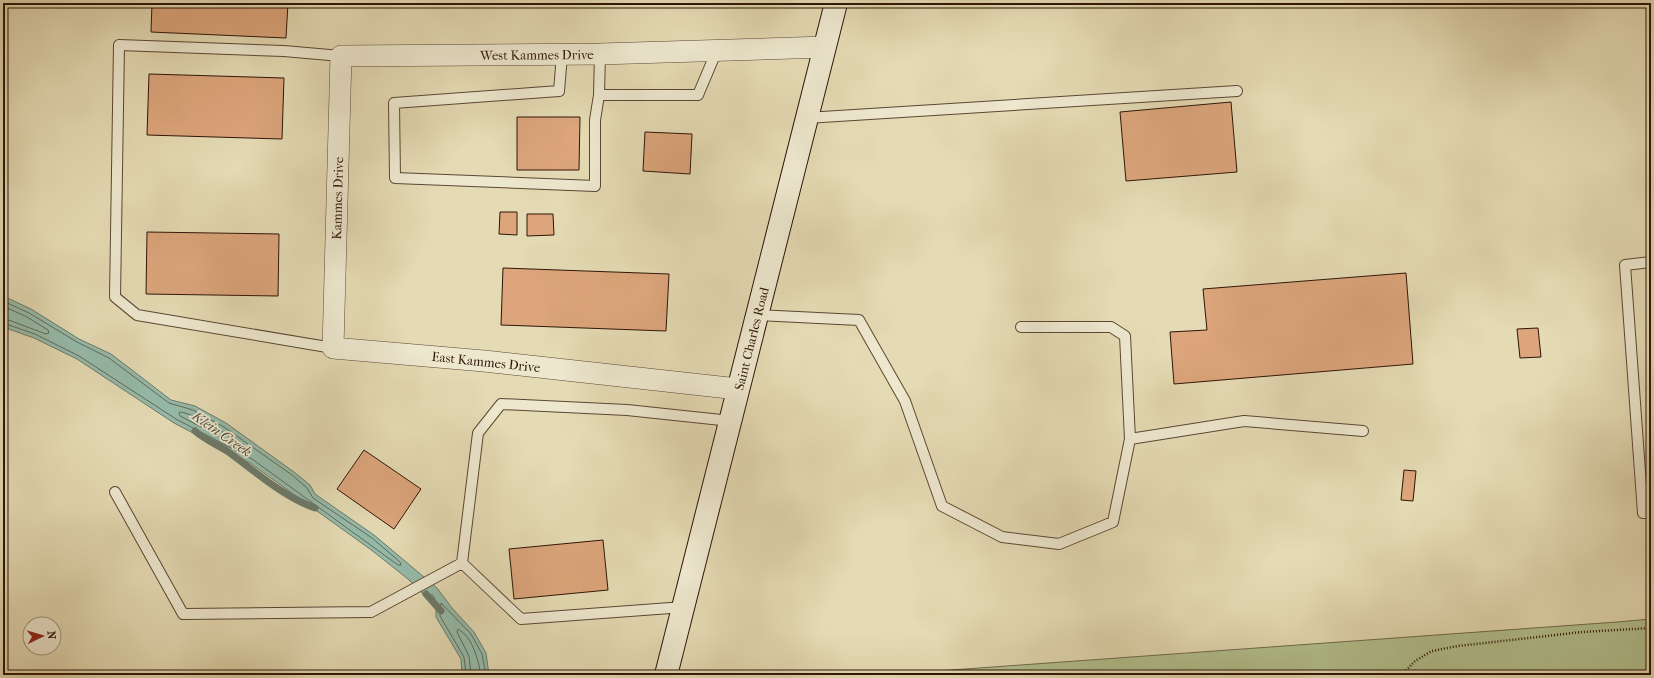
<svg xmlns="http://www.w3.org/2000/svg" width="1654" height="678" viewBox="0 0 1654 678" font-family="'IM FELL French Canon',serif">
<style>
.green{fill:#b2c08e;stroke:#706a4b}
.water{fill:#95bbaa;stroke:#6c7969}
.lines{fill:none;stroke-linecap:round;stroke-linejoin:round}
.shore{stroke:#626859;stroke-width:1}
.stream{stroke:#6c7969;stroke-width:7}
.building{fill:#dca57b;stroke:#2e1508}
.lane-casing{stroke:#5c4633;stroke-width:12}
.street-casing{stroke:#5c4633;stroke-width:22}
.secondary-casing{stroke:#2e1508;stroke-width:24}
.path{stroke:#2e1508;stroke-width:2.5;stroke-dasharray:1 2;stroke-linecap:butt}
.lane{stroke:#ede7ce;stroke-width:10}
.street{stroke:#ede7ce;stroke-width:21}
.secondary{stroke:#ede7ce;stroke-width:22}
.labels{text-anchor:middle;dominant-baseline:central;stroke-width:3.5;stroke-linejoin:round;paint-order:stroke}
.street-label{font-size:13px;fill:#2e1508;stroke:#ede7ce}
.water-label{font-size:14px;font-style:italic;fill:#524f41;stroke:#ede7ce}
</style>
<rect width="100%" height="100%" fill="#e4dab3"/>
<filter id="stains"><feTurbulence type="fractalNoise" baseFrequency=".005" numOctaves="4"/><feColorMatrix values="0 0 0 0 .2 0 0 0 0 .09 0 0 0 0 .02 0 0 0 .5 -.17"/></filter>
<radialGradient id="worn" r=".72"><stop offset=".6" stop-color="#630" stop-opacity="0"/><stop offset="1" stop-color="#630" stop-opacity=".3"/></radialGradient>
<path class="green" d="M1651,619V675H882L1617,622Z"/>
<path class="water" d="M3,296L31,309L79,339L111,354L171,400L195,406L226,423L294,472L310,485L315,494L374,535L437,588L452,608L474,632L486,653L489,675H462L461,659L436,617V602L433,595H424L408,579L370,549L250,463L174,423L77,359L34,338L3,327Z"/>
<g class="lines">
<path class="shore" d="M3,301L29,313L77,342L109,358L169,403L193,410L224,427L292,475L307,488L313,498L372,538L400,562L401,565H398L252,459L176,419L79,356L35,334L3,323
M3,306L27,317L48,330L49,333L46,334L3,318
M181,412C199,416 216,428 232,438V441L230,442L180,416L179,413Z
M466,675L464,657L440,616L441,603L471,634L482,654L486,675
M471,675L469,656L457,632L458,629C473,637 478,660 481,675"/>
<path class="stream" d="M195,431C205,440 216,444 227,451C256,472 282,496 315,508
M426,594L441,611"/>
</g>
<path class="building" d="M152,3H288L286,38L151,32Z
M149,74L284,78L282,139L147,135Z
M1231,102L1237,172L1126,181L1120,112Z
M517,117H580L579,170H517Z
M645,132L692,134L690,174L643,171Z
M500,212H517V235L499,234Z
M527,214H553L554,235L527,236Z
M147,232L279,234L278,296L146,294Z
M503,268L669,274L666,331L501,325Z
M1406,273L1413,364L1174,384L1170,332L1207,330L1203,289Z
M1538,328L1541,357L1520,358L1517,329Z
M364,450L421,489L394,529L337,489Z
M1404,470L1416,471L1413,501L1401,500Z
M603,540L608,590L514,599L509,549Z"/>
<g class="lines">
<g class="lane-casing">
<path id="lane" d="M562,55L559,91L394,103L395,178L595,186V120L599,95L600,54
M599,95H698L717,50
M806,118L1237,91
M1651,262L1625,265L1643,513H1651
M756,315L859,320L905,401L942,506L1002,537L1059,544L1113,522L1130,439L1125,336L1111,327H1021
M333,348L137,315L115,297L119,45L284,51L341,56
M1130,439L1244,421L1363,431
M115,492L183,614L371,612L462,563
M462,563L478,433L501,404L627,410L731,421
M462,563L521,619L684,607"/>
</g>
<g class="street-casing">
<g id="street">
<path id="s1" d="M738,389L484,361L333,348L341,56L600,54L825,47"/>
</g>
</g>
<g class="secondary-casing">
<g id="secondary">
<path id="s2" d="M666,675L836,3"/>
</g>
</g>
<path class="path" d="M1402,675L1415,661L1432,651L1458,646L1582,632L1651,628"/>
<use href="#lane" class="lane"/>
<use href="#street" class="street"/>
<use href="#secondary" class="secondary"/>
</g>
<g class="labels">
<g class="street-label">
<text stroke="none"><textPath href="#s1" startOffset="895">West Kammes Drive</textPath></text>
<text stroke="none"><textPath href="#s1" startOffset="557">Kammes Drive</textPath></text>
<text stroke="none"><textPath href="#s2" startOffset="347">Saint Charles Road</textPath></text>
<text transform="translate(486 362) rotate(6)">East Kammes Drive</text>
</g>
<g class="water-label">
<text transform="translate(222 434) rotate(35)">Klein Creek</text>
</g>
</g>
<rect width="1654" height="678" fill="none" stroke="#e4dab3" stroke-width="16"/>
<rect x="4" y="4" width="1646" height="670" fill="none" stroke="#2e1508" stroke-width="2"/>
<rect x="8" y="8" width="1638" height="662" fill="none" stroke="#2e1508"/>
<g transform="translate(42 636) rotate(85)"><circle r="19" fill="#ede7ce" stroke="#a1937f"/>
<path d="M0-3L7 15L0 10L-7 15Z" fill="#8f2418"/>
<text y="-6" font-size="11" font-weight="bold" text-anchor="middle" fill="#2e1508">N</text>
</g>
<rect width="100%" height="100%" filter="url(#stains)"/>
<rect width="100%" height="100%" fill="url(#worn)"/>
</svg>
